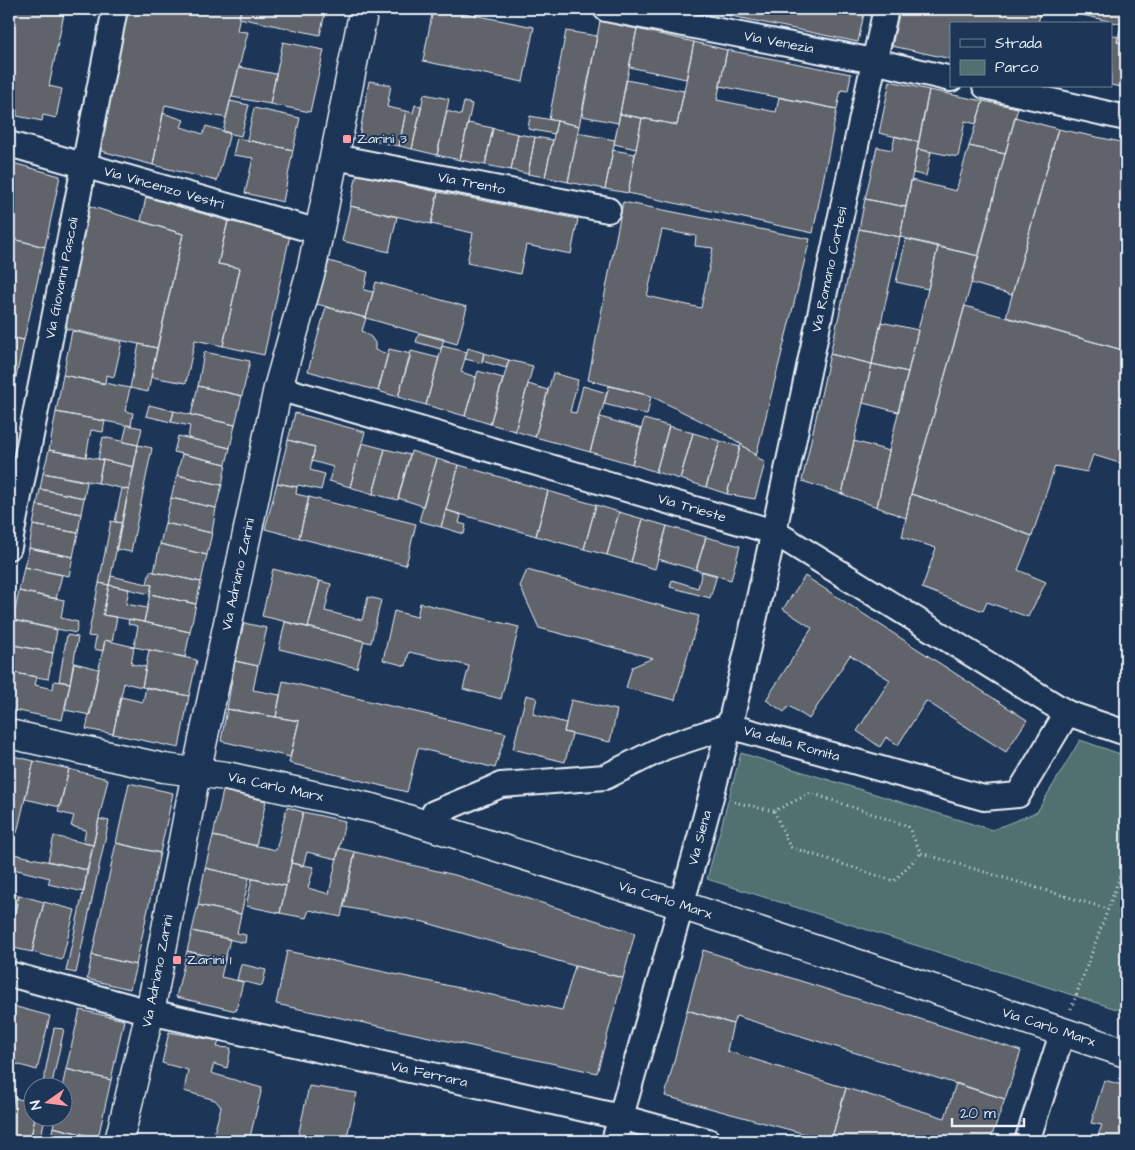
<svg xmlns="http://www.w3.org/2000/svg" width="1135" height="1150" viewBox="0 0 1135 1150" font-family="'Architects Daughter',sans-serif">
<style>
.green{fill:#517070;stroke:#9cb0b4}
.building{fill:#61636b;stroke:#e8f1f8;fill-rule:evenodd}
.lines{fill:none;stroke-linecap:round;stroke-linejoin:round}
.street-casing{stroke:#e8f1f8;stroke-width:28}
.secondary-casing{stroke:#e8f1f8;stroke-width:31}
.path{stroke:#e8f1f8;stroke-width:3;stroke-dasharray:1 4;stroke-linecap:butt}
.street{stroke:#1d3557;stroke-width:24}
.secondary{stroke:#1d3557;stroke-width:28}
.poi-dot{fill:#ff9aa2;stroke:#1d3557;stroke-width:2}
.labels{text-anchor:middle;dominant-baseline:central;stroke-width:4;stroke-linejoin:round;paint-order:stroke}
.street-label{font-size:14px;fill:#e8f1f8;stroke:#1d3557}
.poi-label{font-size:14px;fill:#e8f1f8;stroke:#1d3557;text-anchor:start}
</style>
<rect width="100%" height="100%" fill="#1d3557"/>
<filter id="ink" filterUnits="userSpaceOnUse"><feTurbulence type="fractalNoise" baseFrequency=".02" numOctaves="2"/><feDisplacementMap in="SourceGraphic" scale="10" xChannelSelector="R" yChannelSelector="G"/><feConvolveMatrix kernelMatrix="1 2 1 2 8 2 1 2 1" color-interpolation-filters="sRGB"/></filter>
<g filter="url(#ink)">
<path class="green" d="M1080,740L1126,756V1012L707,879L741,753L992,830L1037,812Z"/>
<path class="building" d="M11,9H65L49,86L62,89L56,118L43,115L42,121L17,116V110L9,109V21Z
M128,9H241L237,31L248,32L226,118L165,105L153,165L98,150Z
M241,9H305L325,13L320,35L239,18Z
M433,9H444L534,27L523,82L423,61Z
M697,9H865L858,42Z
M900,9H1041L1038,24H951V59L892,46Z
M1057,9H1125L1121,24Z
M1125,9H1126V44L1117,42Z
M600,21L637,29L618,123L582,116Z
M637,29L694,42L686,79L629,67Z
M566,31L597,36L579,126L549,119Z
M1111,35L1118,37L1117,42L1126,44V88L1111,85Z
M283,42L324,50L310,112L270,104Z
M694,42L727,50L717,100L776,112L779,97L837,109L813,233L628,193L642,118L677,125Z
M727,50L851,74L848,91L841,90L837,109L720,86Z
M239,67L276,74L270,104L232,97Z
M626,80L684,91L677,125L620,114Z
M369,81L391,85L387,107L406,111L399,146L359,138Z
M890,81L929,90L919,142L879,133Z
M929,90L983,101L976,124L965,121L958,157L917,149Z
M424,94L449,99L437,155L412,149Z
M230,101L249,105L241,136L223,132Z
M983,101L1018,108L1005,154L969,146Z
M464,102L472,104L460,160L437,155L447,111L461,115Z
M415,105L422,106L412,149L399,146L406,111L413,113Z
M254,108L300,118L293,150L247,140Z
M163,113L184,120L181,127L203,134L206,126L230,133L217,181L153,165Z
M620,114L642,118L636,149L614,144Z
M530,116L557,121L554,134L528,129Z
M1015,117L1058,129L1012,295L971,283Z
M557,121L579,126L568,182L545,177Z
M468,123L493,128L485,165L460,160Z
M493,128L518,134L511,170L485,165Z
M1058,129L1126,143V351L1006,317Z
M578,133L615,140L605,189L568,182Z
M518,134L535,137L528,174L511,170Z
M895,136L919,142L906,207L865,199L877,147L892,150Z
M535,137L553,140L545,177L528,174Z
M237,138L293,150L283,202L245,193L253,158L233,155Z
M969,146L1005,154L979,256L900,237L911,180L956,191Z
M917,149L931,152L926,176L913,173Z
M613,150L635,154L628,193L605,189Z
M9,162L60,176L45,247L9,238Z
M357,174L438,192L431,224L350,206Z
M438,192L578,219L571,254L526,245L520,274L467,263L473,233L431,224Z
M146,197L228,221L218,264L240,268L223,346L195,340L186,383L151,377L183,234L141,221Z
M865,199L906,207L900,237L859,229Z
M623,202L810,239L756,456L741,444L719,430L651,396L588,380ZM662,230L696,236L695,246L713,248L701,308L647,296Z
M89,206L183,234L157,348L63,328Z
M350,206L397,217L389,252L342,241Z
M228,221L290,235L264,355L223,346L240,268L218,264Z
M859,229L900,237L872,364L830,354Z
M9,238L45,247L24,340L9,337Z
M906,239L938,247L928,289L896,282Z
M938,247L979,256L911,494L906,518L877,507L889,451Z
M329,261L368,272L364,290L373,292L366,318L317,304Z
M376,282L467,307L457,344L366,318Z
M965,306L1126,351V465L1093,455L1087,472L1055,466L1032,536L964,511L911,494Z
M326,307L366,318L362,331L371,337L375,343V350L388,354L378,391L308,371Z
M881,322L918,330L908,372L872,364Z
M72,331L122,342L114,377L106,375L105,384L63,375Z
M419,333L444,339L441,349L416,342Z
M9,337L24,340L13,391L9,390Z
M139,344L157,348L148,392L130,388Z
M442,346L467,352L461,372L476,377L465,416L426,405Z
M468,348L484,353L482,363L465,359Z
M389,349L411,354L398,397L378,391Z
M411,351L439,358L426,405L398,397Z
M204,352L250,361L242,396L198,386Z
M484,353L509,360L506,368L482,361Z
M830,354L872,364L842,494L802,481Z
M509,360L533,366L515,431L490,424Z
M872,364L908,372L898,412L863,403Z
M478,371L503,378L490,424L465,416Z
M553,373L578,380L570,412L576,413L583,386L607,393L590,452L535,437Z
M63,375L130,388L125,411L133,413L131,426L56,412Z
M528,384L548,390L535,437L515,431Z
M198,386L242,396L235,425L191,415Z
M609,386L651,396L647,415L604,404Z
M149,405L174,411L171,422L146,416Z
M174,411L235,425L230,448L188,438L190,426L171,422Z
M56,412L105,421L103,432L91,430L86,457L49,450Z
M295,413L365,432L350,487L329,481L333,467L312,461L315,447L288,440Z
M600,417L642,429L632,464L590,452Z
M644,419L669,426L656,472L632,464Z
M127,425L142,428L138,445L123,442Z
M669,426L693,433L680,479L656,472Z
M693,433L720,441L706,487L680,479Z
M178,436L230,448L226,464L174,452Z
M103,437L138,445L134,467L98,459Z
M288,440L315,447L310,470L325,474L321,490L298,485L297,487L277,483Z
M720,441L740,447L727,494L706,487Z
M854,441L889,451L877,507L842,494Z
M362,443L385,449L373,494L350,487Z
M741,444L765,463L755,499L727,494Z
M138,445L152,448L131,552L116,549Z
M385,449L410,455L398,500L373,494Z
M49,450L103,460L98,483L43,473Z
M411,451L437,459L423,506L398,498Z
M182,454L226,464L222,485L177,475Z
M437,459L459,465L441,527L419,521Z
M103,460L134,467L129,490L98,483Z
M459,465L548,491L536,536L446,510Z
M43,473L87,482L84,498L40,489Z
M177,475L222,485L216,508L171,498Z
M277,483L297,487L296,494L309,497L299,538L265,529Z
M122,488L129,490L122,523L115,522Z
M40,489L84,498L81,514L37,505Z
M548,491L596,505L584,549L536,536Z
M911,494L964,511L1032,536L1018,570L1046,582L1028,617L987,602L983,611L922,588L936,548L902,537Z
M309,497L416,524L406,565L299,538Z
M171,498L216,508L212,533L165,523Z
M37,505L81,514L78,533L33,525Z
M596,505L619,512L607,555L584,549Z
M446,510L461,515L459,523L466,525L464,534L441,527Z
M619,512L643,519L631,562L607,555Z
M643,519L667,526L655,569L631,562Z
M111,521L122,523L109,585L99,583Z
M165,523L212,533L207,555L160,544Z
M33,525L78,533L73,557L29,548Z
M667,526L706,537L696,570L658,559Z
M706,537L740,546L731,580L696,570Z
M160,544L207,555L201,582L154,572Z
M29,548L73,557L69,576L24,567Z
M24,567L62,575L56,599L19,591Z
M273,569L320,581L308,627L262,616Z
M527,570L699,616L675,700L626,688L632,667L653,658L539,628L520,586Z
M150,571L201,582L196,604L150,594L152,585L147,584Z
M702,571L717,575L710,598L670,587L672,580L698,588Z
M111,576L152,585L150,594L109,585Z
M805,576L1027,720L1006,752L926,701L898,745L886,737L880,747L857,731L890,680L850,655L809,719L789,706L784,712L766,700L812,628L783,609Z
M320,581L331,584L325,611L362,620L368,597L381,600L371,643L308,627Z
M99,583L109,585L103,615L117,617L112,642L105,640L103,651L94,649L96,637L88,636Z
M109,585L129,589L126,604L147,608L144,622L103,615Z
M19,591L64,600L61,618L78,622L76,633L13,620Z
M150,594L196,604L190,632L144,622Z
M420,603L519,627L501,699L463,689L469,666L409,652L406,666L383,660L394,611L417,617Z
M129,619L190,632L185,657L134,647L138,626L128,624Z
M13,620L57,630L53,653L9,644Z
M285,622L364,641L357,668L279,649Z
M244,623L267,628L258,666L235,661Z
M67,635L78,637L70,683L59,681Z
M105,640L134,647L131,664L146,667L142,687L124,683L113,734L86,729Z
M9,644L53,653L48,679L9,672Z
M149,650L197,660L189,696L142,687Z
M235,661L258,666L253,690L280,695L276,717L227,709Z
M74,663L99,669L90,715L65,710Z
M9,672L37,677L35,685L53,689L54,681L70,683L62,720L9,709Z
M283,681L506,733L495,768L418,748L407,792L289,763L299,721L276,717Z
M146,687L189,696L179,748L113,734L121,697L143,702Z
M526,695L537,698L533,714L566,723L564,732L572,734L565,762L513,749Z
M571,700L617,710L610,742L564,732Z
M227,709L299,721L290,757L221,741Z
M9,755L34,761L17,833L9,831Z
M34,761L69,769L60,807L25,799Z
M69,769L108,779L93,845L83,843L86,830L71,826L74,816L58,812Z
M129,783L173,793L160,853L116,843Z
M223,791L266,801L256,846L213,836Z
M287,807L303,812L286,886L205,868L213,836L276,850Z
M303,812L345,821L337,859L307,852L303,866L291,863Z
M99,819L109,821L76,973L66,971Z
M54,836L93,845L87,870L48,861Z
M116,843L160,853L136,965L92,955Z
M339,848L355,852L341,917L309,910L306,918L280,913L291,863L314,867L308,888L329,894Z
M355,852L455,875L635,933L623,978L575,966L424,922L344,907Z
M9,853L87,870L84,892L48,884L50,878L9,868Z
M205,868L249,878L241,914L198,905Z
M252,879L286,886L280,913L246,906Z
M9,893L19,895L9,936Z
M19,895L44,902L32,952L9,947V936Z
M44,902L75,910L62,960L32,952Z
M198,905L241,914L237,933L246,935L245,943L192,931Z
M192,931L230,939L225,960L187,951Z
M703,950L1021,1051L1005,1099L736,1016L733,1024L687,1010Z
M187,951L225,960L221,977L243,982L236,1011L176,997Z
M287,951L562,1010L575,966L623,978L597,1073L276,1004Z
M92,955L136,965L130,989L87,979Z
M241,964L266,970L262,986L237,980Z
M9,1005L50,1016L37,1070L9,1062Z
M80,1010L124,1020L111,1080L66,1069Z
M687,1010L733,1024L727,1051L846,1088L831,1141L665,1096Z
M54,1028L64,1029L51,1088H42Z
M169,1032L219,1041L217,1047L231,1048L227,1068L214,1064L211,1073L262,1088L249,1141H212L221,1107L215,1100L184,1091L188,1070L162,1063Z
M66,1069L111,1080L98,1138L53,1127L55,1118H62V1088Z
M1104,1080L1126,1086V1141H1096L1102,1125L1091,1123Z
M956,1083L1005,1099L990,1141H831L846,1088L945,1118Z
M309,1086L357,1093L346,1141H297Z
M14,1098L32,1102V1118H35L30,1141H9V1116Z
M35,1118H45L40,1141H30Z
M53,1127L98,1138V1141H50Z"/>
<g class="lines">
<g class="street-casing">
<g id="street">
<path id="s1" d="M606,9L874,61L951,79"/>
<path d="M985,86L1126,118"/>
<path id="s2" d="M9,144L319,232"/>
<path id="s3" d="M335,157L608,210"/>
<path id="s4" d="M278,388L774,532L1067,713"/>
<path id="s5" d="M9,547L115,9"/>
<path id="s6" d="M430,827L434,813L501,785L605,777L665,747L729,726L984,798L1018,795L1067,713L1126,733"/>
<path id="s7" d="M9,974L150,1012L620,1117L708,1141"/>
<path id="s8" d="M614,1141C653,1002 695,864 730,724C787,487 832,247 886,9"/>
<path d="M1027,1141L1063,1031"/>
</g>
</g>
<g class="secondary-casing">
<g id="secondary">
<path id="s9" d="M9,734L164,768L226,776L376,809L681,905L1126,1053"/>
<path id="s10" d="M119,1141L150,1012L196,773L278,388L312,267L364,9"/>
</g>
</g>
<path class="path" d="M734,802L774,811L811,793L908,826L921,853L1108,909
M774,811L790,847L894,881L921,853
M1071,1009L1126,860"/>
<use href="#street" class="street"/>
<use href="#secondary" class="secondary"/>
</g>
</g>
<g class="poi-dot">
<rect x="342" y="134" width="10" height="10" rx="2.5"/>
<rect x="172" y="955" width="10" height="10" rx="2.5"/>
</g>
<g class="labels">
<g class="street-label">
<text stroke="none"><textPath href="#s1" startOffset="176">Via Venezia</textPath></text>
<text stroke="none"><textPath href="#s3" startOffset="139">Via Trento</textPath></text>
<text stroke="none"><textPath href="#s2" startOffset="161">Via Vincenzo Vestri</textPath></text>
<text stroke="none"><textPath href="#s8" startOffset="898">Via Romano Cortesi</textPath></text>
<text stroke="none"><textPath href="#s5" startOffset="274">Via Giovanni Pascoli</textPath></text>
<text stroke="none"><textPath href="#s4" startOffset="431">Via Trieste</textPath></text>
<text stroke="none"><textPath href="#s10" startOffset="579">Via Adriano Zarini</textPath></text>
<text stroke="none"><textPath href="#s6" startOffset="391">Via della Romita</textPath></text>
<text stroke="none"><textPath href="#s9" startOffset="272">Via Carlo Marx</textPath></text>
<text stroke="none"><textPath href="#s8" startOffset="315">Via Siena</textPath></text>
<text stroke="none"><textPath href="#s9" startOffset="678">Via Carlo Marx</textPath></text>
<text stroke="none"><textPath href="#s10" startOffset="174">Via Adriano Zarini</textPath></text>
<text stroke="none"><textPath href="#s9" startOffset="1082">Via Carlo Marx</textPath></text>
<text stroke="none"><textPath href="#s7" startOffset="432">Via Ferrara</textPath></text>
</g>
<g class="poi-label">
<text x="357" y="139">Zarini 3</text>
<text x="187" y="960">Zarini 1</text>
</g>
</g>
<rect width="1135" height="1150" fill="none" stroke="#1d3557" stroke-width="30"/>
<rect x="15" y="15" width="1105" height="1120" fill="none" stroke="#e8f1f8" stroke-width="2" filter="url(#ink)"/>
<rect x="950" y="22" width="162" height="65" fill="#1d3557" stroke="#6e8097"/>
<rect x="960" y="39" width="25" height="8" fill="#1d3557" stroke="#6e8097"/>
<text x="995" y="48" font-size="15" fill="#e8f1f8">Strada</text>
<rect x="960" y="60" width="25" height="15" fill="#517070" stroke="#6e8097"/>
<text x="995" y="72" font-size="15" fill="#e8f1f8">Parco</text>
<g transform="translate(48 1102) rotate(256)"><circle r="24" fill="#1d3557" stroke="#6e8097"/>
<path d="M0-4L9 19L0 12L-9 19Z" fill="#ff9aa2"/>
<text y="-8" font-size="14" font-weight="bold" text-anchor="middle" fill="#e8f1f8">N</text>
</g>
<path d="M952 1118v8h72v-8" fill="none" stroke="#e8f1f8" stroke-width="2.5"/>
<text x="960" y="1118" font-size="15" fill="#e8f1f8" stroke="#1d3557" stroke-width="4" paint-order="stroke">20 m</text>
</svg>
